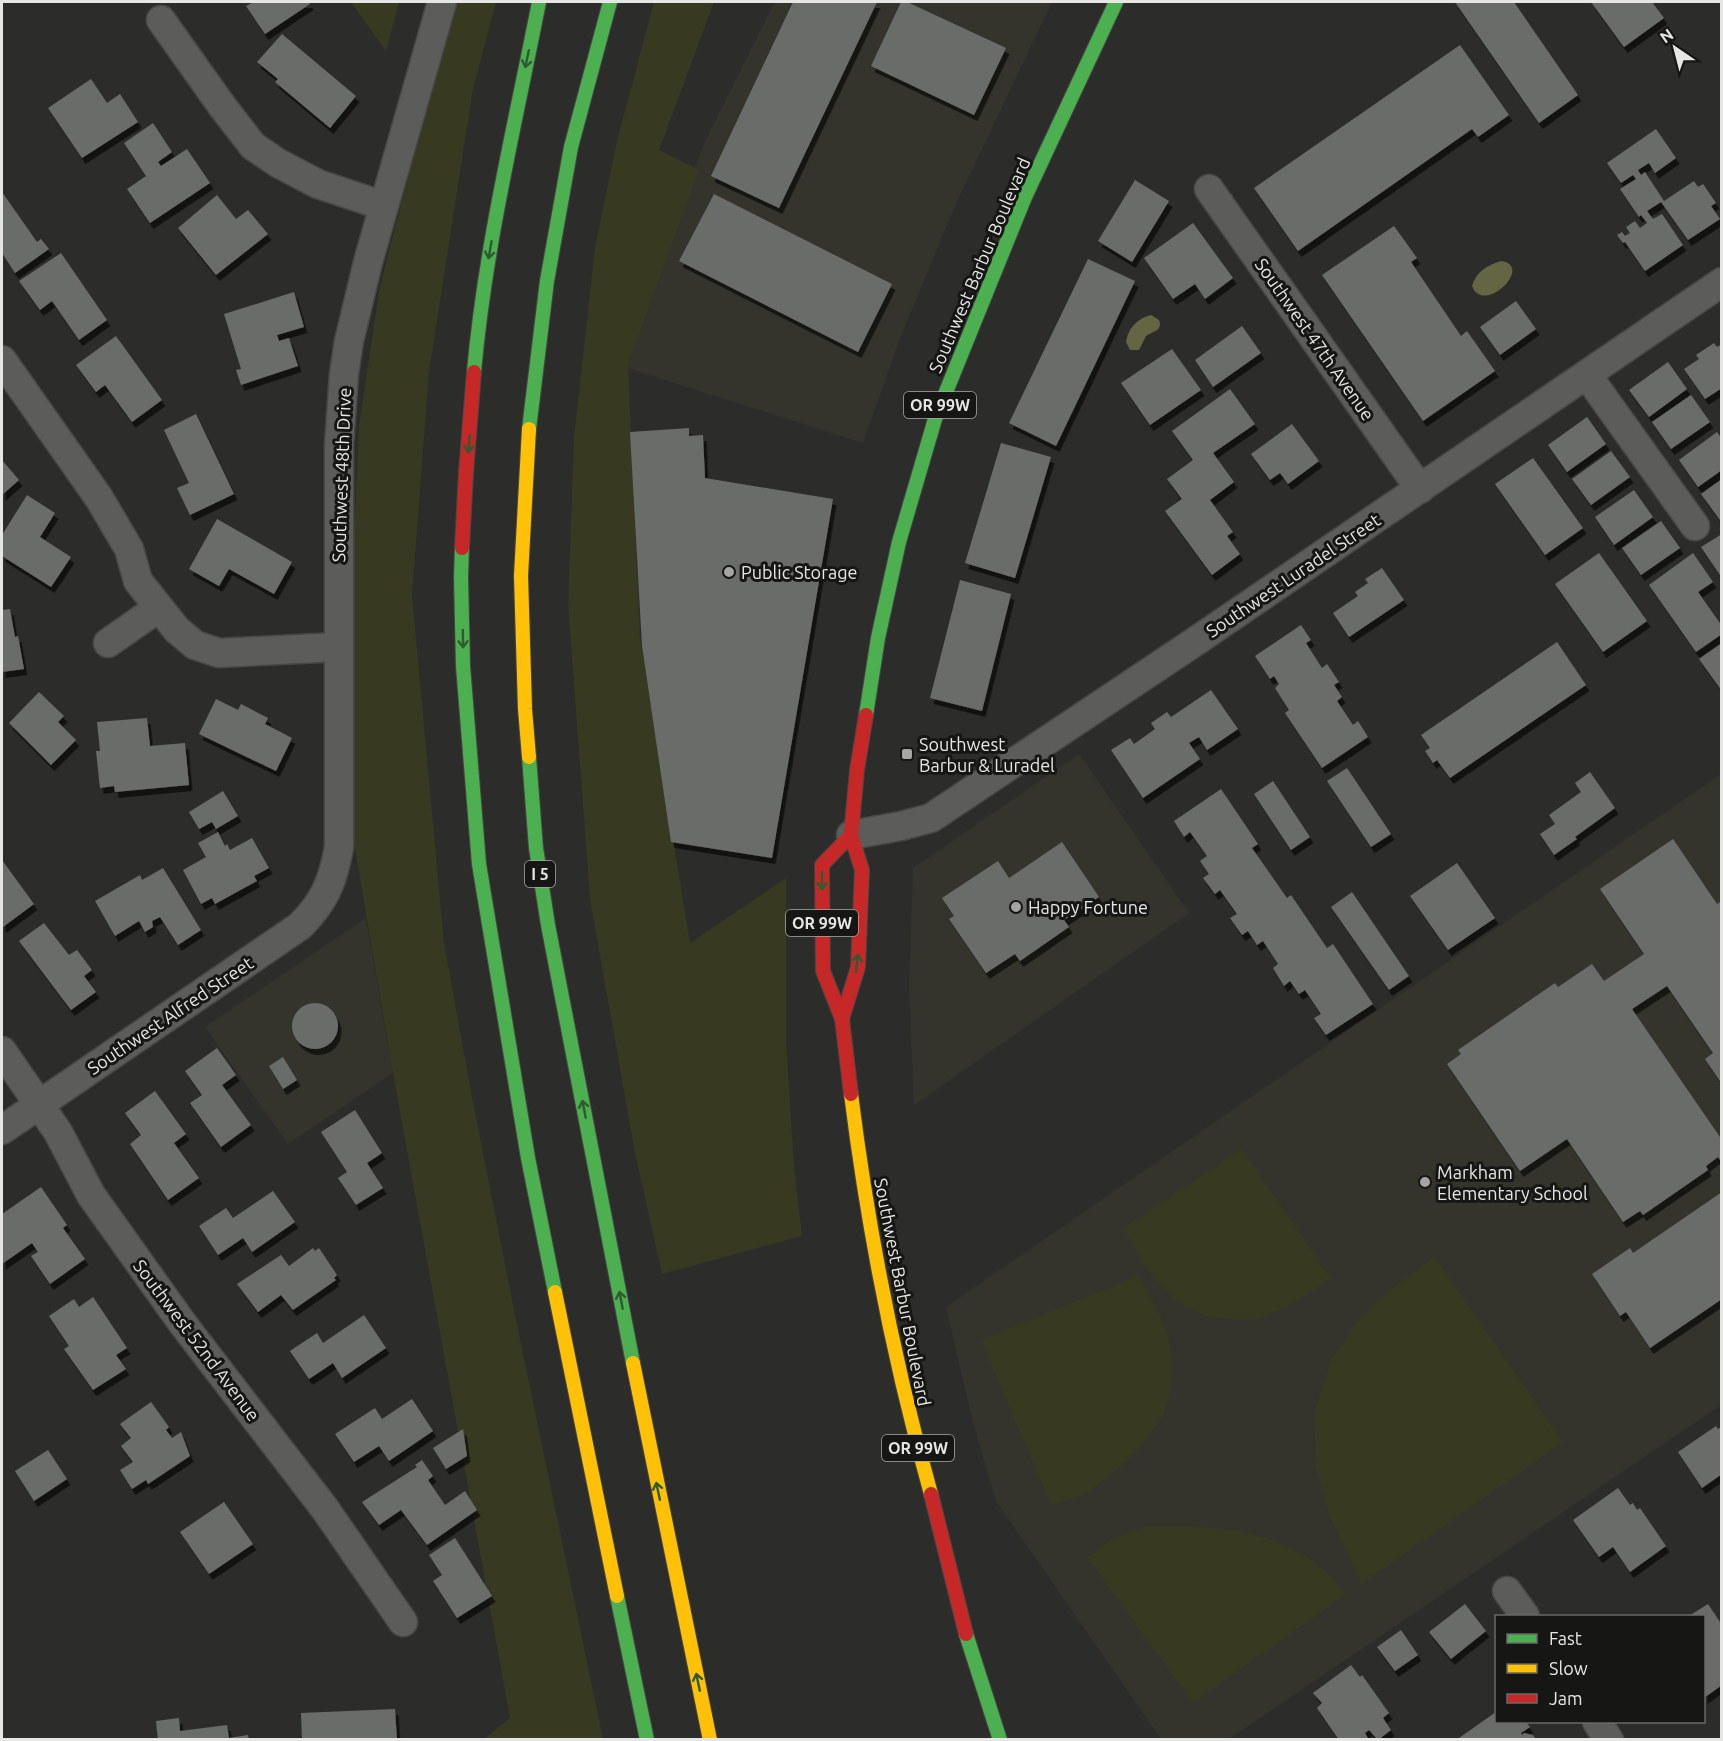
<svg xmlns="http://www.w3.org/2000/svg" width="1723" height="1741" viewBox="0 0 1723 1741" font-family="Ubuntu,sans-serif">
<style>
.built{fill:#34342c}
.green{fill:#373921}
.water{fill:#636543}
.building{fill:#6b6c6a;filter:url(#shadow)}
.lines{fill:none;stroke-linecap:round;stroke-linejoin:round}
.street-casing{stroke:#474846;stroke-width:31}
.fast-casing{stroke:#474846;stroke-width:16}
.slow-casing{stroke:#474846;stroke-width:16}
.jam-casing{stroke:#474846;stroke-width:16}
.street{stroke:#5c5c5a;stroke-width:28}
.fast{stroke:#4caf50;stroke-width:14}
.slow{stroke:#ffc107;stroke-width:14}
.jam{stroke:#c62828;stroke-width:14}
.oneway{stroke:#2e5b2f}
.poi-dot{fill:#a5a5a3;stroke:#161614;stroke-width:2}
.labels{text-anchor:middle;dominant-baseline:central;stroke-width:6;stroke-linejoin:round;paint-order:stroke}
.shield{fill:#161614;stroke:#a8a8a6;stroke-width:1.5}
.shield-label{font-size:16px;font-weight:bold;fill:#e6e6e4}
.street-label{font-size:18px;fill:#e6e6e4;stroke:#161614}
.poi-label{font-size:18px;fill:#e6e6e4;stroke:#161614;text-anchor:start}
</style>
<defs>
<filter id="shadow"><feDropShadow dx="3.5" dy="6" stdDeviation="0" flood-color="#0009"/></filter>
</defs>
<rect width="100%" height="100%" fill="#2c2d2b"/>
<path class="built" d="M775,2H1052L955,206L901,336L863,443L615,364L704,144Z
M1079,754L1189,913L914,1105L909,986L913,868Z
M1721,774V1405L1229,1739H1161L996,1501L973,1423L946,1307Z
M366,918L393,1073L288,1144L205,1027Z"/>
<path class="green" d="M351,2H399L386,51Z
M454,2H496L473,89L429,372L412,595L444,943L472,1097L515,1315L603,1739H484L510,1718L393,1073L353,836V561L359,426L380,286Z
M654,2H714L659,150L699,170L628,365L640,638L690,943L786,878V1040L794,1166L802,1236L662,1274L635,1153L590,899L568,603L574,438L595,247L617,141Z
M1242,1149L1331,1279C1309,1294 1287,1309 1262,1318C1254,1321 1243,1319 1234,1319C1175,1320 1148,1274 1123,1228Z
M1434,1256L1563,1442L1362,1584L1330,1518L1316,1467L1314,1413L1331,1360L1357,1322L1387,1293Z
M1138,1276C1152,1300 1168,1324 1171,1352C1174,1371 1171,1397 1163,1415C1151,1442 1108,1481 1082,1495C1073,1500 1061,1502 1051,1505L981,1340Z
M1147,1526C1205,1525 1273,1527 1320,1567C1330,1575 1337,1585 1346,1594L1193,1703L1087,1557L1113,1538Z"/>
<path class="water" d="M1501,261C1535,266 1483,316 1472,286C1476,272 1487,265 1501,261Z
M1151,315L1159,320C1163,331 1153,331 1146,336L1139,350H1130L1126,342C1128,328 1138,318 1151,315Z"/>
<path class="building" d="M254,2H309L310,4L265,34L246,6Z
M793,2H877L779,208L711,176Z
M901,2H907L1006,48L974,115L871,66Z
M1455,2H1514L1578,95L1539,123Z
M1591,2H1652L1664,18L1624,47Z
M282,34L356,96L330,128L275,82L278,79L257,62Z
M1460,45L1509,115L1478,137L1472,129L1298,251L1254,188Z
M91,79L107,103L120,94L138,122L82,158L48,108Z
M153,123L172,152L158,162L161,166L187,149L210,183L150,223L127,189L146,176L124,143Z
M1656,129L1676,158L1655,173L1649,163L1638,170L1641,175L1645,172L1664,201L1694,181L1698,187L1703,184L1716,203L1711,206L1720,219L1688,240L1661,202L1647,211L1653,219L1662,214L1683,245L1645,271L1625,242L1623,243L1617,235L1622,232L1625,236L1630,233L1626,227L1635,221L1640,228L1647,223L1641,215L1639,217L1620,189L1636,179L1633,175L1621,183L1607,163Z
M1135,180L1169,201L1132,262L1098,241Z
M2,192L37,242L41,239L49,249L15,273L2,253Z
M714,194L892,284L858,352L679,261Z
M217,195L236,219L248,210L268,234L216,275L178,228Z
M1193,223L1233,278L1205,299L1195,284L1173,299L1144,258Z
M1394,226L1417,258L1411,262L1461,336L1467,331L1495,371L1423,421L1322,275Z
M61,253L107,320L79,340L52,301L40,310L19,281Z
M1088,259L1135,281L1056,446L1009,423Z
M294,292L304,327L277,335L279,341L289,338L298,366L241,385L236,370L241,369L224,314Z
M1516,301L1536,329L1500,355L1480,327Z
M1242,326L1261,353L1213,387L1195,360Z
M116,336L162,400L132,422L105,385L96,392L76,365Z
M1714,343L1717,347L1722,344V388L1705,399L1684,369L1699,359L1696,355Z
M1172,349L1201,390L1150,425L1121,383Z
M1668,362L1687,389L1649,417L1629,390Z
M1230,389L1255,424L1213,453L1234,482L1210,500L1233,532L1227,536L1240,554L1212,575L1165,511L1182,499L1167,479L1193,460L1172,431Z
M1691,395L1710,422L1671,449L1652,422Z
M196,414L234,494L190,515L177,488L189,483L164,430Z
M1587,417L1606,444L1567,472L1548,445Z
M1292,424L1319,461L1288,484L1280,473L1270,480L1251,454Z
M689,428V436L703,435L705,478L833,499L772,858L671,842L642,646L630,432Z
M1717,432L1722,439V470L1698,487L1679,460Z
M1001,443L1051,457L1015,578L965,563Z
M1611,451L1630,477L1591,505L1572,479Z
M1533,458L1583,528L1545,555L1495,484Z
M2,460L19,480L2,495Z
M1722,479V519L1720,520L1701,494Z
M1634,490L1653,517L1614,545L1595,517Z
M27,495L55,513L40,537L71,557L51,587L2,556V535Z
M217,519L292,562L274,594L229,569L219,586L189,569Z
M1661,521L1680,548L1641,575L1622,548Z
M1722,534V578L1701,547Z
M1599,553L1647,621L1603,652L1555,584Z
M1693,553L1713,582L1698,592L1722,626V634L1696,652L1649,585Z
M1382,568L1404,600L1349,637L1333,613L1358,596L1355,592L1368,583L1365,579Z
M960,580L1011,594L982,711L930,698Z
M10,609L15,637L18,636L24,669L2,672V610Z
M1301,625L1311,640L1306,643L1322,668L1327,664L1339,682L1334,685L1342,697L1337,701L1353,725L1358,721L1368,737L1322,768L1285,713L1289,710L1275,688L1279,684L1274,676L1270,679L1255,656Z
M1557,642L1586,685L1450,778L1437,760L1433,763L1425,751L1430,748L1421,735Z
M1722,643V691L1699,659Z
M1211,690L1238,729L1207,750L1199,737L1189,743L1200,759L1143,798L1111,750L1130,738L1134,744L1155,729L1151,723L1167,712L1171,717Z
M39,692L64,716L58,722L76,740L51,765L9,723Z
M216,699L238,710L241,704L268,718L265,724L292,738L276,771L199,734Z
M147,718L150,746L185,743L189,785L115,792L114,786L100,788L96,751H100L97,722Z
M1347,768L1391,834L1371,847L1327,781Z
M1590,772L1615,808L1575,837L1577,839L1554,855L1540,834L1555,824L1549,815L1581,792L1575,783Z
M1273,781L1310,837L1291,850L1254,794Z
M1221,789L1258,844L1252,848L1287,898L1291,895L1327,948L1333,944L1373,1004L1326,1035L1314,1018L1321,1014L1305,990L1299,994L1290,981L1284,986L1273,968L1278,964L1263,941L1257,945L1248,931L1242,935L1230,918L1237,914L1220,890L1215,894L1203,878L1209,874L1200,861L1207,856L1190,832L1184,837L1174,821Z
M223,791L238,816L216,829L212,822L199,829L189,812Z
M218,832L225,846L227,844L230,850L252,838L269,868L254,876L257,881L215,904L212,898L201,904L183,870L206,857L198,843Z
M1673,839L1717,904L1722,901V1084L1705,1059L1713,1053L1667,986L1632,1009L1722,1140V1163L1718,1157L1706,1166L1708,1170L1643,1215L1640,1211L1623,1222L1567,1139L1520,1171L1447,1064L1461,1054L1458,1050L1555,983L1558,987L1592,964L1604,981L1644,954L1600,889Z
M1062,842L1099,897L1064,920L1069,927L1020,961L1015,954L986,973L949,919L954,916L942,898L998,861L1009,878Z
M2,860L34,904L3,927L2,925Z
M1457,863L1495,918L1448,950L1410,896Z
M163,868L201,930L178,945L160,917L152,921L153,927L145,932L139,921L115,936L95,901L140,875L142,880Z
M1352,892L1409,976L1389,990L1331,907Z
M44,923L69,955L77,950L92,970L84,976L96,992L71,1010L19,941Z
M292 1026a23 23 0 1 1 46 0a23 23 0 1 1-46 0Z
M217,1048L236,1075L222,1085L251,1125L221,1147L190,1103L202,1095L185,1071Z
M283,1057L297,1080L283,1089L269,1066Z
M155,1091L186,1134L174,1143L199,1178L168,1200L130,1144L141,1135L125,1113Z
M355,1110L382,1153L367,1163L383,1188L356,1205L338,1178L347,1172L321,1132Z
M41,1187L67,1225L63,1228L85,1259L50,1284L31,1256L38,1252L32,1243L2,1264V1214Z
M273,1191L295,1222L252,1252L243,1238L218,1255L199,1226L226,1208L233,1218Z
M1722,1192V1299L1650,1348L1626,1312L1620,1316L1592,1274L1630,1248L1633,1253Z
M313,1248L315,1251L319,1248L337,1275L334,1278L336,1280L293,1310L281,1295L258,1312L237,1284L281,1255L289,1266Z
M93,1297L127,1348L116,1355L126,1369L93,1390L64,1349L69,1346L49,1316L74,1299L79,1307Z
M364,1315L386,1348L342,1378L333,1363L309,1379L290,1351L317,1333L323,1343Z
M412,1399L433,1431L389,1461L379,1446L354,1462L335,1434L375,1408L382,1419Z
M151,1402L169,1427L166,1430L172,1438L181,1432L190,1456L148,1484L146,1480L132,1489L120,1470L133,1462L121,1446L131,1438L120,1424Z
M1716,1426L1718,1429L1722,1426V1474L1702,1488L1678,1452Z
M463,1429L467,1456L446,1469L433,1448Z
M48,1450L67,1479L34,1501L15,1471Z
M422,1460L433,1476L428,1480L445,1505L465,1491L477,1510L427,1545L401,1510L379,1525L362,1502L417,1467L415,1465Z
M1618,1488L1630,1505L1633,1503L1637,1510L1640,1508L1666,1546L1630,1572L1613,1547L1599,1557L1573,1520Z
M224,1502L253,1544L209,1574L180,1532Z
M455,1538L492,1596L457,1618L433,1581L442,1575L429,1555Z
M1465,1604L1486,1631L1451,1659L1429,1632Z
M1708,1604L1722,1625V1685L1704,1698V1616H1689Z
M1401,1630L1418,1655L1395,1671L1377,1647Z
M1351,1665L1360,1677L1362,1675L1389,1713L1383,1718L1391,1730L1378,1740L1369,1730L1365,1733L1369,1740H1339L1317,1708L1322,1703L1313,1693Z
M395,1709L397,1740H302L301,1713Z
M1496,1712V1722H1526L1530,1727L1521,1733L1522,1735L1524,1733L1533,1735L1536,1740H1460L1459,1738Z
M179,1718L180,1731L227,1725L229,1738L248,1735L249,1740H158L156,1721Z"/>
<g class="lines">
<g class="street-casing">
<path id="street" d="M161,20L222,106L253,146L278,163L318,184L384,206
M1209,189L1420,489
M2,360L99,498L129,549L138,581L177,630L195,645L219,653L338,647
M1587,375L1695,526
M108,643L158,608
M851,835L901,826L931,818L1196,641L1722,282
M2,1051L58,1132L91,1195L183,1324L325,1509L403,1622
M2,1130L300,926C325,901 333,881 339,847V445L344,374L349,341L368,262L442,2
M1507,1591L1525,1616
M1597,1722L1609,1740"/>
</g>
<g class="fast-casing">
<path id="fast" d="M474,372C485,247 515,125 539,2
M529,429L547,281L571,147L610,2
M462,548L461,577L463,666L479,864L528,1158L555,1292
M866,715L878,638L899,542L935,419L1025,197L1116,2
M529,757L536,848L548,925L633,1363
M617,1596L647,1740
M966,1634L1000,1740"/>
</g>
<g class="slow-casing">
<path id="slow" d="M529,757L525,709L521,576L529,429
M851,1094C868,1229 894,1363 931,1494
M555,1292L617,1596
M633,1363L710,1740"/>
</g>
<g class="jam-casing">
<path id="jam" d="M462,548L466,472L474,372
M851,835L822,865L823,971L842,1019L851,1094
M842,1019L858,967L862,870L851,835L857,770L866,715
M931,1494L966,1634"/>
</g>
<use href="#street" class="street"/>
<use href="#fast" class="fast"/>
<use href="#slow" class="slow"/>
<use href="#jam" class="jam"/>
</g>
<defs><path id="oneway-shaft" d="M-6 0H5M1.5-3L5.5 0L1.5 3" fill="none" stroke-width="1.6" stroke-linecap="round" stroke-linejoin="round" transform="scale(1.5)"/></defs>
<g class="oneway">
<use href="#oneway-shaft" transform="translate(527 59) rotate(102)"/>
<use href="#oneway-shaft" transform="translate(490 250) rotate(100)"/>
<use href="#oneway-shaft" transform="translate(469 444) rotate(95)"/>
<use href="#oneway-shaft" transform="translate(463 639) rotate(89)"/>
<use href="#oneway-shaft" transform="translate(822 881) rotate(90)"/>
<use href="#oneway-shaft" transform="translate(857 963) rotate(-83)"/>
<use href="#oneway-shaft" transform="translate(584 1109) rotate(-101)"/>
<use href="#oneway-shaft" transform="translate(621 1300) rotate(-101)"/>
<use href="#oneway-shaft" transform="translate(658 1491) rotate(-102)"/>
<use href="#oneway-shaft" transform="translate(698 1682) rotate(-102)"/>
</g>
<g class="poi-dot">
<circle cx="729" cy="572" r="6"/>
<rect x="901" y="748" width="12" height="12" rx="3"/>
<circle cx="1016" cy="907" r="6"/>
<circle cx="1425" cy="1182" r="6"/>
</g>
<g class="labels">
<g class="shield">
<rect x="904" y="392" width="72" height="26" rx="4.5"/>
<rect x="525" y="861" width="30" height="26" rx="4.5"/>
<rect x="786" y="910" width="72" height="26" rx="4.5"/>
<rect x="882" y="1435" width="72" height="26" rx="4.5"/>
</g>
<g class="shield-label">
<text x="940" y="405">OR 99W</text>
<text x="540" y="874">I 5</text>
<text x="822" y="923">OR 99W</text>
<text x="918" y="1448">OR 99W</text>
</g>
<g class="street-label">
<text transform="translate(979 265) rotate(-67)">Southwest Barbur Boulevard</text>
<text transform="translate(1315 339) rotate(55)">Southwest 47th Avenue</text>
<text transform="translate(341 475) rotate(-88)">Southwest 48th Drive</text>
<text transform="translate(1293 575) rotate(-34)">Southwest Luradel Street</text>
<text transform="translate(170 1015) rotate(-34)">Southwest Alfred Street</text>
<text transform="translate(903 1292) rotate(79)">Southwest Barbur Boulevard</text>
<text transform="translate(197 1340) rotate(53)">Southwest 52nd Avenue</text>
</g>
<g class="poi-label">
<text x="741" y="572">Public Storage</text>
<text x="919" y="744">Southwest<tspan x="919" dy="21">Barbur &amp; Luradel</tspan></text>
<text x="1028" y="907">Happy Fortune</text>
<text x="1437" y="1172">Markham<tspan x="1437" dy="21">Elementary School</tspan></text>
</g>
</g>
<rect width="1723" height="1741" fill="none" stroke="#e6e6e4" stroke-width="6"/>
<rect x="1495" y="1615" width="210" height="108" fill="#161614" stroke="#696967" stroke-width="1.5"/>
<rect x="1507" y="1634" width="30" height="9" fill="#4caf50" stroke="#696967" stroke-width="1.5"/>
<text x="1549" y="1645" font-size="18" fill="#e6e6e4">Fast</text>
<rect x="1507" y="1664" width="30" height="9" fill="#ffc107" stroke="#696967" stroke-width="1.5"/>
<text x="1549" y="1675" font-size="18" fill="#e6e6e4">Slow</text>
<rect x="1507" y="1694" width="30" height="9" fill="#c62828" stroke="#696967" stroke-width="1.5"/>
<text x="1549" y="1705" font-size="18" fill="#e6e6e4">Jam</text>
<g transform="translate(1675 48) rotate(325)" stroke="#161614" stroke-width="4.5" paint-order="stroke">
<path d="M0-4.5L10 22L0 15L-10 22Z" fill="#e6e6e4"/>
<text y="-9" font-size="16" font-weight="bold" text-anchor="middle" fill="#e6e6e4">N</text>
</g>
</svg>
